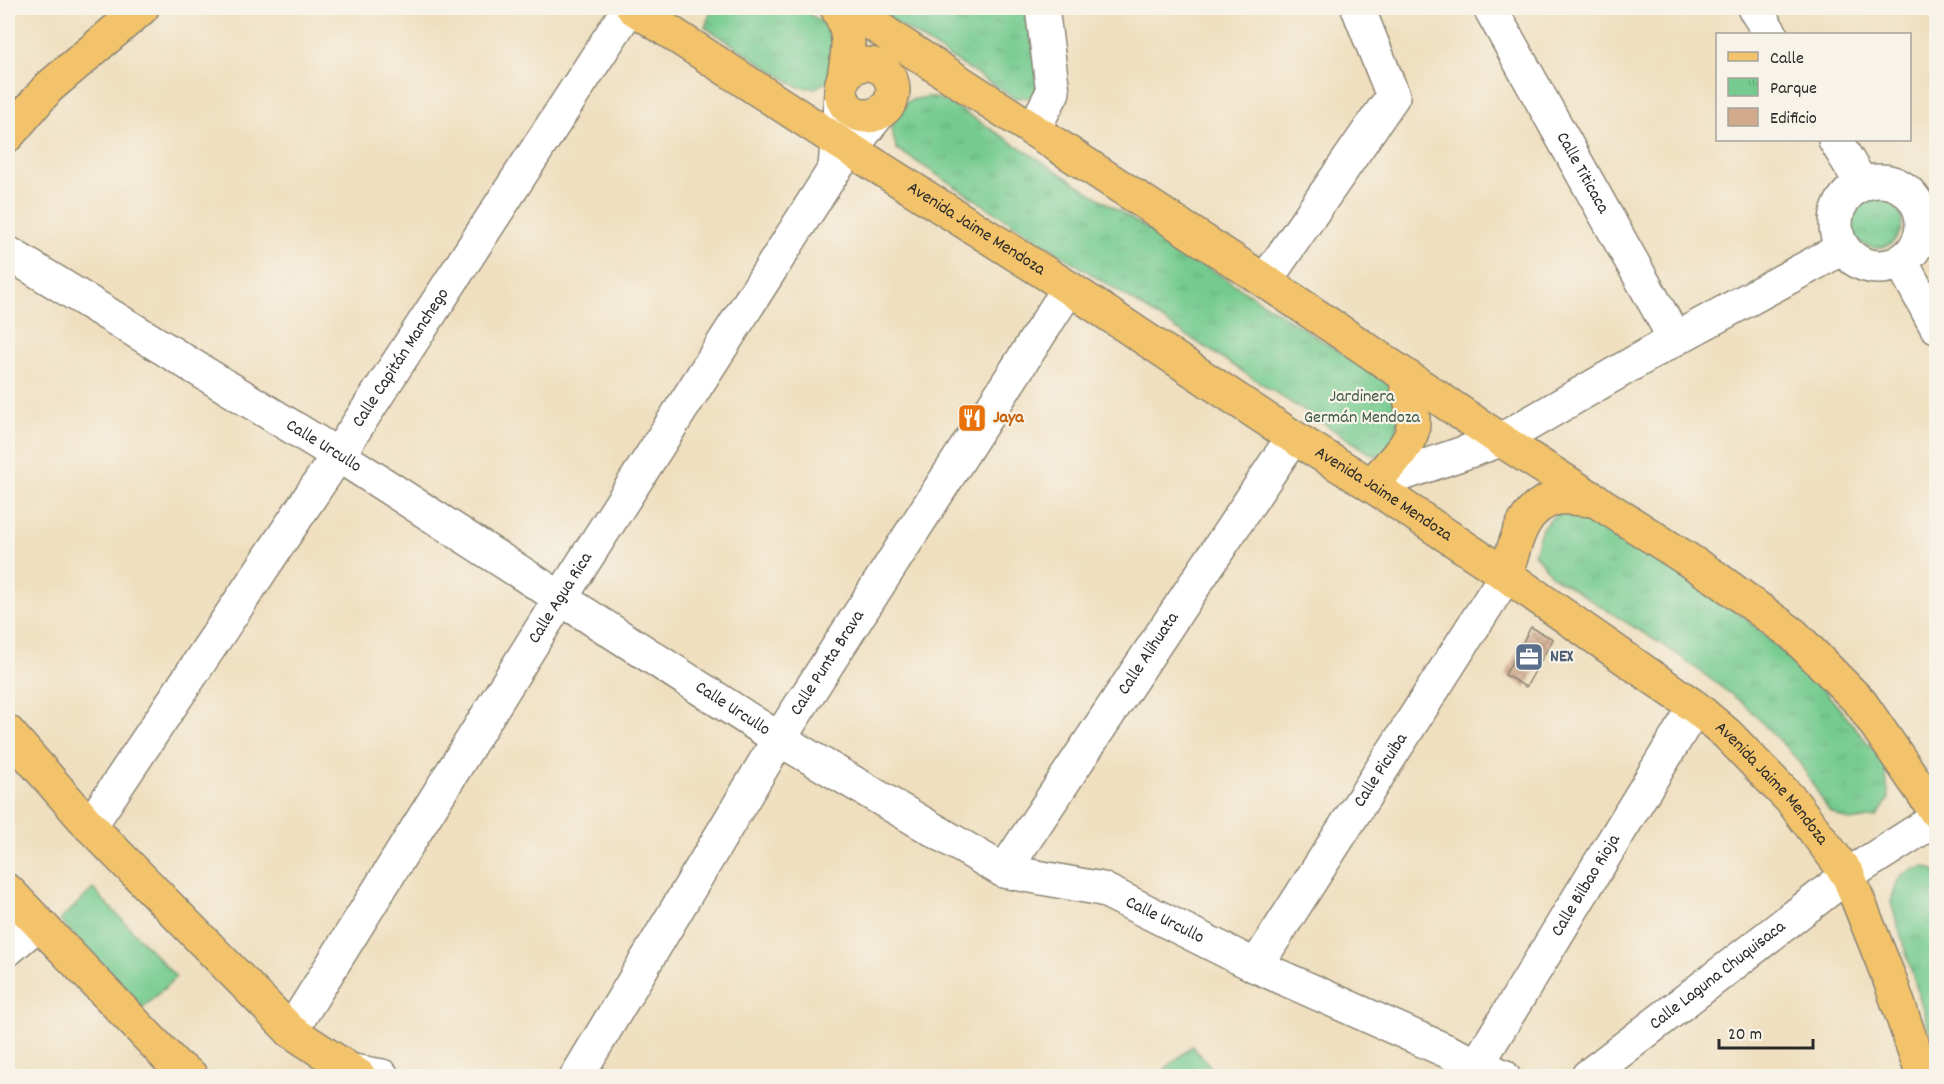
<svg xmlns="http://www.w3.org/2000/svg" width="1944" height="1084" viewBox="0 0 1944 1084" font-family="Dekko,sans-serif">
<style>
.grass{fill:#75cb8f;stroke:#507b5d;stroke-width:1.5}
.park{fill:url(#park-tufts);stroke:#507b5d;stroke-width:1.5}
.building{fill:url(#building-cross-hatch)}
.lines{fill:none;stroke-linecap:round;stroke-linejoin:round}
.minor-casing{stroke:#8d8575;stroke-width:36}
.major-casing{stroke:#8d8575;stroke-width:36}
.minor{stroke:#fff;stroke-width:33}
.major{stroke:#f2c36a;stroke-width:33}
.labels{text-anchor:middle;dominant-baseline:central;stroke-width:4.5;stroke-linejoin:round;paint-order:stroke}
.street-label{font-size:18px;fill:#2b2b2b;stroke:#f7f3e8}
.park-label{font-size:18px;fill:#415b49;stroke:#f7f3e8}
.food-label{font-size:18px;font-weight:bold;fill:#c56008;stroke:#f7f3e8;text-anchor:start}
.service-label{font-size:18px;font-weight:bold;fill:#4e5e75;stroke:#f7f3e8;text-anchor:start}
</style>
<defs>
<pattern id="park-tufts" width="24" height="20" patternUnits="userSpaceOnUse" patternTransform="scale(1.5)"><rect width="24" height="20" fill="#75cb8f"/><path d="M3 7l-1-3M5 7V3M7 7l1-3M15 17l-1-3M17 17v-4M19 17l1-3" fill="none" stroke="#65ae7c"/></pattern>
<pattern id="building-cross-hatch" width="8" height="8" patternUnits="userSpaceOnUse" patternTransform="scale(1.5)"><rect width="8" height="8" fill="#d1aa8c"/><path d="M0 0l8 8M0 8l8-8" fill="none" stroke="#aa8b73"/></pattern>
</defs>
<rect width="100%" height="100%" fill="#f7f3e8"/>
<filter id="ink" filterUnits="userSpaceOnUse"><feTurbulence type="fractalNoise" baseFrequency=".0167" numOctaves="2"/><feDisplacementMap in="SourceGraphic" scale="12" xChannelSelector="R" yChannelSelector="G"/><feConvolveMatrix kernelMatrix="1 2 1 2 8 2 1 2 1" color-interpolation-filters="sRGB"/></filter>
<filter id="wash" filterUnits="userSpaceOnUse"><feTurbulence type="fractalNoise" baseFrequency=".008" numOctaves="4" result="noise"/><feDisplacementMap in="SourceGraphic" scale="24" xChannelSelector="R" yChannelSelector="G"/><feGaussianBlur stdDeviation="1.35" result="paint"/><feColorMatrix in="noise" values="0 0 0 0 0 0 0 0 0 0 0 0 0 0 0 0 0 1.4 0 .05"/><feComposite in="paint" operator="in"/></filter>
<g filter="url(#wash)">
<rect width="100%" height="100%" fill="#efdfbf"/>
<path class="grass" d="M93,889L176,977L143,1008L60,920Z
M1192,1046L1219,1076H1157Z"/>
<path class="park" d="M712,8H799L834,29L829,81L815,88L798,87L705,27Z
M1004,8H1026L1039,80L1034,97L1014,98L882,14Z
M929,97L947,101L1390,384L1402,407L1391,450L1374,456L897,149C890,131 888,111 909,101C915,98 923,98 929,97Z
M1850 222a26 26 0 1 1 52 0a26 26 0 1 1-52 0Z
M1579,510L1603,519L1744,617L1814,678L1884,762L1889,798L1877,817L1850,821L1829,811L1798,760L1744,704L1674,652L1552,576L1534,553L1542,528L1558,512Z
M1926,867L1936,871V1052L1891,903C1897,878 1898,871 1926,867Z"/>
<g id="blocks">
<path class="building" d="M1531,627L1553,639L1526,687L1505,675Z"/>
</g>
</g>
<g filter="url(#ink)">
<use href="#blocks" fill-opacity="0" stroke="#8d8575" stroke-width="1.5"/>
<g class="lines">
<g class="minor-casing">
<g id="minor">
<path id="s1" d="M1490,8L1675,339"/>
<path d="M1754,8L1771,34"/>
<path d="M1033,130L1053,92L1042,8"/>
<path d="M1835,140L1862,184"/>
<path d="M835,168L841,92"/>
<circle cx="1879" cy="224" r="43"/>
<path id="s2" d="M8,253L338,455L779,739L1004,871L1102,889L1256,966L1503,1076"/>
<path d="M1901,261L1936,326"/>
<path d="M1265,281L1393,96L1358,8"/>
<path d="M1371,485L1501,440L1675,339L1843,248"/>
<path id="s3" d="M90,826L338,455L629,8"/>
<path id="s4" d="M1004,871L1293,437"/>
<path d="M8,949L37,924"/>
<path id="s5" d="M1256,966L1506,575"/>
<path id="s6" d="M291,1031L560,599L834,170L880,112"/>
<path id="s7" d="M1477,1065L1695,707"/>
<path d="M348,1070L382,1076"/>
<path id="s8" d="M577,1076L779,739L1069,288"/>
<path id="s9" d="M1588,1076L1848,875L1936,819"/>
</g>
</g>
<g class="major-casing">
<g id="major">
<path id="s10" d="M633,8L837,141L1069,288L1293,437L1371,485L1506,575L1695,707L1727,734L1792,801L1848,875L1891,983L1923,1076"/>
<path d="M837,8C852,33 849,49 844,77"/>
<path d="M850,8L897,41L1265,281L1501,440L1715,577L1793,634L1861,703L1936,812"/>
<circle cx="867" cy="90" r="26"/>
<path d="M8,135L48,88L142,8"/>
<path d="M1371,485C1382,473 1408,447 1412,432C1416,414 1408,393 1405,376"/>
<path d="M1506,575C1515,545 1521,505 1558,498C1569,497 1584,500 1596,500"/>
<path d="M8,732L90,826L291,1031L359,1076"/>
<path d="M8,891L175,1065L191,1076"/>
</g>
</g>
<use href="#minor" class="minor"/>
<use href="#major" class="major"/>
</g>
</g>
<defs>
<g id="restaurant-square" transform="scale(1.5)"><rect x="-9" y="-9" width="18" height="18" rx="4" fill="#e8710a" stroke="#f7f3e8"/><path d="M-5-6h1v4h1v-4h1v4h1v-4h1v5L-1.5 .5V6h-2V.5L-5-1ZM5-6V6H3V1.5H1.5Q1.5-4 5-6Z" fill="#fff"/></g>
<g id="office-square" transform="scale(1.5)"><rect x="-9" y="-9" width="18" height="18" rx="4" fill="#5c6f8a" stroke="#f7f3e8"/><path d="M-6-3h4V-5.5h4V-3h4V5H-6ZM-1-4.5V-3h2v-1.5ZM-6 0V1H6V0Z" fill="#fff"/></g>
</defs>
<g fill-rule="evenodd">
<use href="#restaurant-square" x="972" y="418"/>
<use href="#office-square" x="1529" y="657"/>
</g>
<g class="labels">
<g class="street-label">
<text stroke="none"><textPath href="#s1" startOffset="189">Calle Titicaca</textPath></text>
<text stroke="none"><textPath href="#s10" startOffset="408">Avenida Jaime Mendoza</textPath></text>
<text stroke="none"><textPath href="#s3" startOffset="562">Calle Capitán Manchego</textPath></text>
<text stroke="none"><textPath href="#s2" startOffset="370">Calle Urcullo</textPath></text>
<text stroke="none"><textPath href="#s10" startOffset="894">Avenida Jaime Mendoza</textPath></text>
<text stroke="none"><textPath href="#s6" startOffset="510">Calle Agua Rica</textPath></text>
<text stroke="none"><textPath href="#s4" startOffset="261">Calle Alihuata</textPath></text>
<text stroke="none"><textPath href="#s8" startOffset="483">Calle Punta Brava</textPath></text>
<text stroke="none"><textPath href="#s2" startOffset="856">Calle Urcullo</textPath></text>
<text stroke="none"><textPath href="#s5" startOffset="232">Calle Picuiba</textPath></text>
<text stroke="none"><textPath href="#s10" startOffset="1380">Avenida Jaime Mendoza</textPath></text>
<text stroke="none"><textPath href="#s7" startOffset="210">Calle Bilbao Rioja</textPath></text>
<text stroke="none"><textPath href="#s2" startOffset="1342">Calle Urcullo</textPath></text>
<text stroke="none"><textPath href="#s9" startOffset="164">Calle Laguna Chuquisaca</textPath></text>
</g>
<g class="park-label">
<text x="1362" y="397">Jardinera<tspan x="1362" dy="21">Germán Mendoza</tspan></text>
</g>
<g class="food-label">
<text x="993" y="418">Jaya</text>
</g>
<g class="service-label">
<text x="1550" y="657">NEX</text>
</g>
</g>
<rect width="1944" height="1084" fill="none" stroke="#f7f3e8" stroke-width="30"/>
<rect x="1716" y="33" width="195" height="108" fill="#f7f3e8" stroke="#a5a39c" stroke-width="1.5"/>
<rect x="1728" y="52" width="30" height="9" fill="#f2c36a" stroke="#a5a39c" stroke-width="1.5"/>
<text x="1770" y="63" font-size="18" fill="#2b2b2b">Calle</text>
<rect x="1728" y="78" width="30" height="18" fill="url(#park-tufts)" stroke="#a5a39c" stroke-width="1.5"/>
<text x="1770" y="93" font-size="18" fill="#2b2b2b">Parque</text>
<rect x="1728" y="108" width="30" height="18" fill="#d1aa8c" stroke="#a5a39c" stroke-width="1.5"/>
<text x="1770" y="123" font-size="18" fill="#2b2b2b">Edificio</text>
<path d="M1719 1039v9h94v-9" fill="none" stroke="#2b2b2b" stroke-width="3"/>
<text x="1728" y="1039" font-size="18" fill="#2b2b2b" stroke="#f7f3e8" stroke-width="4.5" paint-order="stroke">20 m</text>
</svg>
